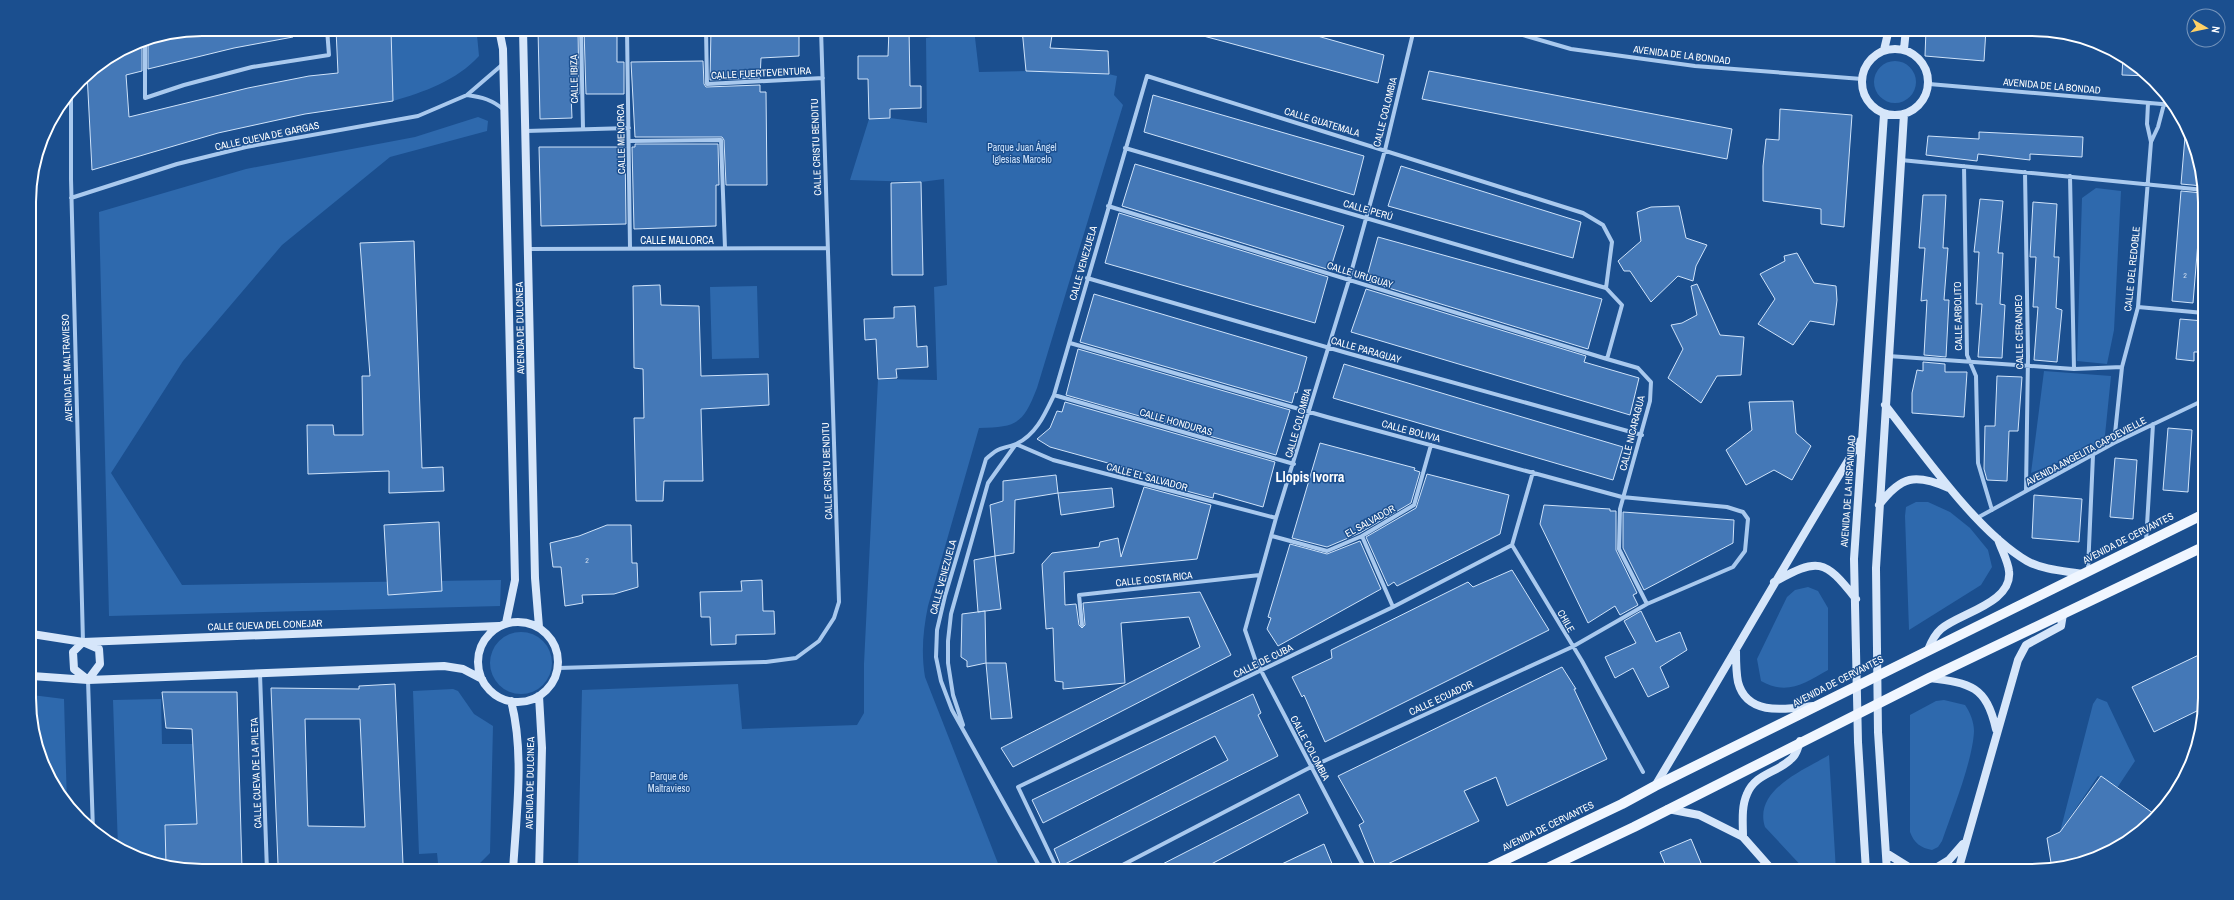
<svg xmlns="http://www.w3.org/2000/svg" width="2234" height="900" viewBox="0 0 2234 900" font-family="'Archivo Narrow',sans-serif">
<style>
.green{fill:#2e69ad}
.building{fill:#4478b7;stroke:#cfe3fa;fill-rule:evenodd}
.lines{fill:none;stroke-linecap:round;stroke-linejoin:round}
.street{stroke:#a9c9ee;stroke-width:4}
.secondary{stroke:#d6e6fa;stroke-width:8}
.primary{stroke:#f0f6ff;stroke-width:10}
.labels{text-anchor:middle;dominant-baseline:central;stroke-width:3;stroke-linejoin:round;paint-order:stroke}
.number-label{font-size:8px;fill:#d0dded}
.street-label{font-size:10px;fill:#fff;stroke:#1b4f8f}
.park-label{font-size:10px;fill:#cfe3fa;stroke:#1b4f8f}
.district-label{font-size:14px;font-weight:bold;fill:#fff;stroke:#1b4f8f}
.rim{fill:none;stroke:#fff;stroke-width:2}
</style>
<rect width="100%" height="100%" fill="#1b4f8f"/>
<path class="green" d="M391,29H474L477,35L479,56C456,81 424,92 393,101Z
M974,29L979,72L1091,70L1117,76L1114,95L1123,105L1037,388C1023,424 1017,427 979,428L928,606C923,631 921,652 925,677L1001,871H578L582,690L738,684L742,729L857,725L864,713V664L878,379L937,380L934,287L947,285L944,179L921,182L850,180L869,119L890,118L927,123L926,38Z
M1874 82a21 21 0 1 1 42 0a21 21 0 1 1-42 0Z
M478,117L488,121L487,131L390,157L282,245L183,361L111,473L182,585L501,580L500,606L109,616L99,212L246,169L415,137Z
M2096,188L2121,191L2114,330L2107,364L2077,361L2082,198Z
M757,286L759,358L712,359L710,287Z
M2044,371L2111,376L2104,445L2031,473Z
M1916,502H1928L1950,512L1970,528L1988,550L1992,567L1981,585L1909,630L1905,516L1906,507Z
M1808,587L1818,591L1828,608V670C1805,683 1787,696 1761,681L1757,659L1787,597L1795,590Z
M490 663a31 31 0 1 1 62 0a31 31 0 1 1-62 0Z
M453,689L458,691L474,714L493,726L490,853L480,863H438L437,853L419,854L413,691Z
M32,695L64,699L67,805L47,775L32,732Z
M2097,698L2107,702L2135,761L2117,788L2098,776L2060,832L2093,704Z
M161,699L162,744H195L197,824L165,825L166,865L146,862L118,848L113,700Z
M1944,700L1965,705C1970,712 1974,722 1974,731C1973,760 1952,812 1942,841L1938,847L1932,850C1921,848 1914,843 1910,832V715L1936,701Z
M1829,755L1836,871H1806L1765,827C1753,790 1804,770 1829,755Z"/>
<path class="building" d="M202,29H292L293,37L234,48L148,69V40Z
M336,29H391L393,101L305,114L218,133L92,170L87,73L136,42L142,41V71L126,75L129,117L248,88L309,76L338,73Z
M538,29H578L579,94H571L572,118L540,119Z
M584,29H617V62H624V94H586Z
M711,29H799V56L761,58L760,78L710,80Z
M889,29H909L910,86H921V108L890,109V118L869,119L868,79H858V56H888Z
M1022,29H1053L1050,48L1108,51L1109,74L1026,71Z
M1197,29H1293L1384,55L1378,83L1196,34Z
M1926,29H1986L1984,61L1925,56Z
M2123,56L2128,58L2149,76L2122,75Z
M703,61L704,84L706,87L760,85V92H766L767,185H726L724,140L722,137H635L631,62Z
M1429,71L1732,129L1727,159L1422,99Z
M1153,95L1364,156L1354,195L1144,132Z
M1780,109L1852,115L1844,227L1821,224V209L1763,201V166L1766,139L1779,140Z
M2186,125L2203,178V186L2181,184Z
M1979,132L2083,137L2082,157L2030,154V160L1978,154L1977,161L1926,155L1928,136L1979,139Z
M635,144H718L719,185H716V226L634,229L632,147H635Z
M539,147H625L626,224L541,226Z
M1135,164L1344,226L1330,270L1122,206Z
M1401,166L1581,222L1573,258L1388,206Z
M921,182L923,275H892L891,183Z
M2181,191L2202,193L2193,303L2172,301Z
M1923,195H1946L1943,248H1948L1944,300H1949L1946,357L1924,355L1927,300L1921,301L1925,248H1919Z
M1980,199L2003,201L1998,253H2003L2000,304L2005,305L2002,358L1978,357L1982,304H1976L1979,252H1974Z
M2033,202L2057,204L2054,257H2059L2056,308L2062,310L2057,362L2034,360L2038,307H2033L2036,257H2030Z
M1679,206L1686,238L1707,245L1696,266L1693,281L1678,276L1651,302L1630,271H1624L1618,261L1641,241L1637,212L1651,207Z
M1119,213L1328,277L1315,323L1105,263Z
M1378,237L1602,299L1588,349L1369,282L1372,274L1368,273Z
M414,241L422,468L443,467L444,491L389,493V471L308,474L307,425H333L334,435H363L362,376H370L360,243Z
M1797,253L1814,283L1836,286L1837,300L1834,325L1810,321L1793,345L1758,324L1775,299L1760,274L1785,261L1784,256Z
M1697,284L1720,335L1744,337L1741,375L1717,376L1701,403L1668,378L1683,349L1671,325L1682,323L1697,315L1691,286Z
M660,285L661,305L699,306L701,376L768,374L769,405L701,409L703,481H664L663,501H636L634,418H644L643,369L634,368L633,286Z
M1366,289L1586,356L1584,362L1639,378L1630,415L1351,332Z
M1094,294L1307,357L1297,393L1295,392L1292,403L1080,342Z
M915,306L917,347L927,346L928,367L896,369L897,378L878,379L876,339L865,340L864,319L894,318V307Z
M2180,319L2204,321V352H2194V361L2176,359Z
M1078,349L1290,410L1276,455L1066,395Z
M1923,362L1945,364V372H1967L1964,417L1912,413V393L1917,370L1923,371Z
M1344,364L1623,447L1613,480L1333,398Z
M1997,376L2022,377L2018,431H2009L2007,481L1987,480L1984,469L1985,426H1995Z
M1793,401L1796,433L1811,446L1792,480L1774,470L1746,485L1726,450L1752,430L1749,402Z
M1065,402L1275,462L1263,507L1214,493L1213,498L1156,483L1173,481L1050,447L1037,439L1050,428L1057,411L1062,412Z
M2168,428L2192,430L2188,492L2163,490Z
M1320,443L1415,468L1414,470L1420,472L1411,503L1360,533L1327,547L1292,538Z
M2115,458L2137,460L2133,519L2110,517Z
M1427,474L1509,495L1500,534L1397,586L1394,582L1388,586L1366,537L1416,508Z
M1056,475L1058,493L1015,500L1014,553L995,556L990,505L1003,501V481Z
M1144,487L1211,505L1197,559L1064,572L1065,605L1076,604L1079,625L1082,628L1085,625L1083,603L1200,592L1231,655L1013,767L1001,748L1200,647L1189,617L1121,623L1125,683L1063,689V682L1055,681L1053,628L1046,629L1042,564L1052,553L1099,547L1100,542L1118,538L1121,557Z
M1112,488L1114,507L1061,515L1058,493Z
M2034,495L2082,499L2079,542L2032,538Z
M1544,505L1610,509V511H1616V550L1637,593L1633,595L1638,605L1620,615L1615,606L1588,623L1540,524Z
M1623,512L1734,520L1733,543L1644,590L1623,548Z
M439,522L442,591L388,595L384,525Z
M607,525H631L632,563H637L638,587L614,594L582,595L583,603L565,606L561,567H553L550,543L579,536Z
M1360,541L1381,589L1278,646L1267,629L1271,618L1268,617L1290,544L1327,554Z
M995,556L1001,609L978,612L974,560Z
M1512,570L1549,630L1325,742L1304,695L1302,697L1292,677L1332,658L1331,650L1468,582L1473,587Z
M762,580L763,611H774L775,634L736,635V644L711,645L710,617H701L700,592L742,591L741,581Z
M985,611L986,663L967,667V661L961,657L962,614Z
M1641,611L1656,642L1680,632L1687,650L1660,667L1669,687L1648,697L1633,668L1615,678L1605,657L1636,643L1624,621Z
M2205,652L2203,708L2154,732L2132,687Z
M986,663H1006L1012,718L991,719Z
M1562,667L1576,689H1574L1607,759L1507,806L1496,777L1464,791L1479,821L1377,869L1359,825L1364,822L1338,776Z
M395,684L403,864H278L271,688L359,689V686ZM305,719H360L365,827L308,826Z
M162,692H237L242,869L202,871L166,865L165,825L197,824L192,729L166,728Z
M1253,694L1261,713L1258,715L1278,756L1061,866L1054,849L1228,760L1215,736L1043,823L1032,800Z
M2101,776L2157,816L2137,835L2088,862L2052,869L2047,838L2060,832Z
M1299,794L1308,813L1198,871H1149Z
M1691,839L1701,863L1683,871H1668L1660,852Z
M1324,844L1335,871H1267Z"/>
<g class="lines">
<path class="street" d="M581,29L583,129
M627,29L630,248
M706,29L707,84L823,78
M1502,29L1571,49L1695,66L1862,79
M145,40V98L184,85L252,67L329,55L327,29
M1929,84L2173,105
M71,94V179L83,642
M467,95C482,97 493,100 504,110
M526,131L629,128
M629,141L721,140L725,248
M2151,142L2158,127L2164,104
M1125,148L1606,288
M1901,160L2204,190
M1964,166L1967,355L1976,376L1978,463L1992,510
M2025,172L2028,356L2026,491
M2070,176L2074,369
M71,198L177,164L246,147L418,116L467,95L503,64
M1108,206L1607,359
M528,249L827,248
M1087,278L1347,353L1642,435
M2138,307L2204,313
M1070,343L1327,417L1622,497L1727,507L1743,512L1748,519L1745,551L1733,567L1647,604L1572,647L1311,767L1111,871
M1888,356L2074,369L2122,367
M1054,395L1294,464
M2114,443L2122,367L2138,307L2151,142L2147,124L2148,103
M1016,444L1053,460L1276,518
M1533,472L1512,545L1582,661L1643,772
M2199,515L2204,420
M1977,518L2114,443L2204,400
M1272,536L1327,551L1362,536L1414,505L1431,445
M1362,536L1393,607
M2146,542L2153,424
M2088,570L2093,455
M1082,625L1079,595L1260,575
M558,668L766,662L796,658L819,641L834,618L839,602L821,29
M260,674L267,871
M88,680L93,831
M963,725L953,695L948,663V641L951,614L988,483L1016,444
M1042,871L952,710L941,681L936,657L937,630L945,596L986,459C1000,446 1000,450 1016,444C1036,435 1045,414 1054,395L1147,76L1583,213L1603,225L1612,242L1606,288L1622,305L1607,359L1638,368L1651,382L1650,401L1620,509L1619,549L1647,604
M1058,871L1018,787L1393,607L1512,545
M1366,871L1255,659L1245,630L1276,518L1349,280L1385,150L1414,29"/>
<path class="secondary" d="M499,29L503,49L515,580L506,623
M523,29L535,578L539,627
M1862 82a33 33 0 1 1 66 0a33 33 0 1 1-66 0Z
M1904,49L1906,29
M1884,50L1889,29
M1885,405C1922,452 1976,531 2027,561C2043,570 2065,571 2083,574
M1879,505C1901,476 1915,473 1949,488
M1774,582C1818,558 1824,558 1856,599
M478 662a40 40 0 1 1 80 0a40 40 0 1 1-80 0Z
M32,634L83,642L499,626
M83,642L99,649L100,664L88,680L74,669L73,652Z
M1928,650C1931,642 1934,635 1941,629C1960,613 2013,603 2009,571C2008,561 2001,549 1998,539
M1736,651C1736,661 1736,672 1738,682C1747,717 1787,709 1813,706
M32,676L88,680L444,666L463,669L482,679
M1929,678C1971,683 1986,686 1996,729
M511,701C525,753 516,817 513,871
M1655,786C1724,671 1790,555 1860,441
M1668,809L1699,815L1743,837L1773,871
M1743,837C1743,824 1741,807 1747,794C1755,774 1776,773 1790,760C1796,756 1798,748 1800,741
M1886,853L1915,871
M539,871L542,748L539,696
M1866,871L1858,742L1854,559L1884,114
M1887,871L1878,732L1876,568L1904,114
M1931,871L1949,860L1963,844
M1958,871L2018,660L2026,645L2061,626L2063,614"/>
<path class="primary" d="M1482,871L1622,804L1655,786L2204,514
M1541,871L1634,827L1929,678L2205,546"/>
</g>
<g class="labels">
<g class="number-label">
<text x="2185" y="275">2</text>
<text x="587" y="560">2</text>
</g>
<g class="street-label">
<text transform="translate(1682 55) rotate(7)">AVENIDA DE LA BONDAD</text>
<text transform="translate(761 73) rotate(-3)">CALLE FUERTEVENTURA</text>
<text transform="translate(574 79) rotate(-91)">CALLE IBIZA</text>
<text transform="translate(2052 86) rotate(5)">AVENIDA DE LA BONDAD</text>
<text transform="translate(1385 112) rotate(-76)">CALLE COLOMBIA</text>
<text transform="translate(1322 122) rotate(17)">CALLE GUATEMALA</text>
<text transform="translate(267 136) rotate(-12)">CALLE CUEVA DE GARGAS</text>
<text transform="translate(621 139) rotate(-91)">CALLE MENORCA</text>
<text transform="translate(816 147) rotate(-92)">CALLE CRISTU BENDITU</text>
<text transform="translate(1368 210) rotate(16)">CALLE PERÚ</text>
<text x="677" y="240">CALLE MALLORCA</text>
<text transform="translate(1083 263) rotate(-74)">CALLE VENEZUELA</text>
<text transform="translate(2132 269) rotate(-84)">CALLE DEL REDOBLE</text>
<text transform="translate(1360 275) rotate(17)">CALLE URUGUAY</text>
<text transform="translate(1958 316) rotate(-91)">CALLE ARBOLITO</text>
<text transform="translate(520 328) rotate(-91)">AVENIDA DE DULCINEA</text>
<text transform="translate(2019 332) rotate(-91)">CALLE CERANDEO</text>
<text transform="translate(1366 350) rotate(16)">CALLE PARAGUAY</text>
<text transform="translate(67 368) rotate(-92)">AVENIDA DE MALTRAVIESO</text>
<text transform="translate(1176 422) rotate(16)">CALLE HONDURAS</text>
<text transform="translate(1298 423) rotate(-74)">CALLE COLOMBIA</text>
<text transform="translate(1411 431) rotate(15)">CALLE BOLIVIA</text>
<text transform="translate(1632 433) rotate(-76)">CALLE NICARAGUA</text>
<text transform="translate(2086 451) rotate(-28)">AVENIDA ANGELITA CAPDEVIELLE</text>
<text transform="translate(827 471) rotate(-92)">CALLE CRISTU BENDITU</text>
<text transform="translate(1147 477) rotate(15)">CALLE EL SALVADOR</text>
<text transform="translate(1848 491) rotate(-86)">AVENIDA DE LA HISPANIDAD</text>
<text transform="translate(1370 521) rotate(-29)">EL SALVADOR</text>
<text transform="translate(2128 538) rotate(-27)">AVENIDA DE CERVANTES</text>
<text transform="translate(943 577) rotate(-75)">CALLE VENEZUELA</text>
<text transform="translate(1154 579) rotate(-6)">CALLE COSTA RICA</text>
<text transform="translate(1566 621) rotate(60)">CHILE</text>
<text transform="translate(265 625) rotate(-2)">CALLE CUEVA DEL CONEJAR</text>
<text transform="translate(1263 661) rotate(-26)">CALLE DE CUBA</text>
<text transform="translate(1838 681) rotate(-27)">AVENIDA DE CERVANTES</text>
<text transform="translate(1441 698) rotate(-25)">CALLE ECUADOR</text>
<text transform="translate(1310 748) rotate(62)">CALLE COLOMBIA</text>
<text transform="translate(256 773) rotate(-92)">CALLE CUEVA DE LA PILETA</text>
<text transform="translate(530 783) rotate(-89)">AVENIDA DE DULCINEA</text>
<text transform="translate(1548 826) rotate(-26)">AVENIDA DE CERVANTES</text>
</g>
<g class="park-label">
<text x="1022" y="147">Parque Juan Ángel<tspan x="1022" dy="12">Iglesias Marcelo</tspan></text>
<text x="669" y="776">Parque de<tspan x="669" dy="12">Maltravieso</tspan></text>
</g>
<g class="district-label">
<text x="1310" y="477">Llopis Ivorra</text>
</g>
</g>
<path d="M0 0H2234V900H0ZM202 36H2032A166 166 0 0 1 2198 202V698A166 166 0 0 1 2032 864H202A166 166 0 0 1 36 698V202A166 166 0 0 1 202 36Z" fill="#1b4f8f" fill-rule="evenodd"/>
<path class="rim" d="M202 36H2032A166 166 0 0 1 2198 202V698A166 166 0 0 1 2032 864H202A166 166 0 0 1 36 698V202A166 166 0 0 1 202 36Z"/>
<g transform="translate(2206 28) rotate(99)"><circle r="19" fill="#1b4f8f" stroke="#7695bc"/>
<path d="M0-3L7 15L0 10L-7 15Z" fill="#ffd166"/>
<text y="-6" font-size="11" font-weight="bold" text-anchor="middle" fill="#ffffff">N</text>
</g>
</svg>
